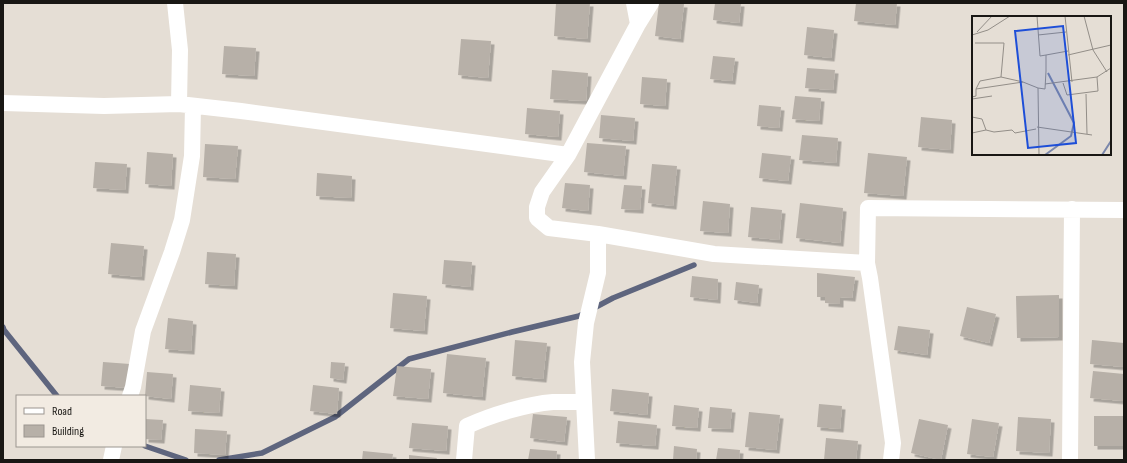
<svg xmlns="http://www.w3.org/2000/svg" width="1127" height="463" viewBox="0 0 1127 463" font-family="'Sofia Sans Condensed',sans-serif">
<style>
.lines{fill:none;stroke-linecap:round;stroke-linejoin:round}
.stream{stroke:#5e657e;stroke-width:5.5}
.building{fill:#b7b0a8;filter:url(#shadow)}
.street{stroke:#fff;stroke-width:16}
.inset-river{fill:none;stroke:#7b87ab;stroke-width:2}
.inset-road{fill:none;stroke:#938e88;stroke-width:1}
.view{fill:#1d4ed8;fill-opacity:0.15;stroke:#1d4ed8;stroke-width:2}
.inset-edge{fill:none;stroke:#191714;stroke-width:2}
</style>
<defs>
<filter id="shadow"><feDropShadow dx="3.5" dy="3.5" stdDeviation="0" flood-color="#0004"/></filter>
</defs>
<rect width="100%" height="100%" fill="#e5ded5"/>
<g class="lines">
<path class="stream" d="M3,327L4,330L57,396
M145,446L186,460
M219,460L262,453L335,417L409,359L512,332L579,316L613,298L694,265"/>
</g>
<path class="building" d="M556,3H590L587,39L554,36Z
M659,3L684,4L680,39L655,36Z
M715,3H741L739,23L713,20Z
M856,3H897L895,25L854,21Z
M807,27L834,30L831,58L804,55Z
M461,39L491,41L488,78L458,75Z
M224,46L256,48L254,76L222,74Z
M713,56L735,58L732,81L710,79Z
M807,68L835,70L833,90L805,88Z
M552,70L588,73L586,101L550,99Z
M642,77L667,79L665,106L640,104Z
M795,96L821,98L819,121L792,119Z
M759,105L781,107L779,128L757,126Z
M527,108L560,111L558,137L525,134Z
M601,115L635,118L633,141L599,138Z
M921,117L952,120L950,150L918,147Z
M802,135L838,138L836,163L799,160Z
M587,143L626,146L623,176L584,172Z
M205,144L238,146L235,179L203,177Z
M147,152L173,154L171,186L145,184Z
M762,153L791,156L788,181L759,178Z
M868,153L907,157L903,196L864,193Z
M95,162L127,164L125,190L93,188Z
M652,164L677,166L673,206L648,203Z
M317,173L352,176L351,198L316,196Z
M565,183L590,185L588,211L562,208Z
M624,185L642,186L640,210L621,209Z
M703,201L730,204L728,233L700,231Z
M800,203L843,208L840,243L796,238Z
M751,207L782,210L779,240L748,237Z
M111,243L144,246L141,277L108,274Z
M207,252L236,254L234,286L205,284Z
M444,260L472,262L470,287L442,284Z
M817,273L855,277L852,298L840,297V304L825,303V297H817Z
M692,276L718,279L717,300L690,297Z
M736,282L759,285L757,303L734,300Z
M393,293L427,296L424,331L390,328Z
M1059,295V337L1017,338L1016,296Z
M967,307L996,314L989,343L960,336Z
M168,318L193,321L191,351L165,349Z
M898,326L930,330L927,355L894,350Z
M515,340L547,343L543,379L512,376Z
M1092,340L1124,343V367L1090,364Z
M447,354L486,358L482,397L443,393Z
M103,362L130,364L129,388L101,386Z
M331,362L345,363L343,380L330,378Z
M397,366L431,369L428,399L393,396Z
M1093,371L1124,374L1123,401L1090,398Z
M147,372L173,374L171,399L145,396Z
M190,385L221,388L219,413L188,411Z
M313,385L339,388L337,414L310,411Z
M612,389L649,393L647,415L610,411Z
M819,404L842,406L840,429L817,427Z
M674,405L699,408L697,428L672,426Z
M710,407L732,409L730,429L708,428Z
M749,412L780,415L776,450L745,447Z
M533,414L567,417L564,442L530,438Z
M1094,416H1124V446H1094Z
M1018,417L1051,419L1049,453L1016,451Z
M145,419L163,420L161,440L145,439Z
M919,419L948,425L941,460L911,453Z
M972,419L999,423L993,457L967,454Z
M618,421L657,425L655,446L616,443Z
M412,423L448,426L446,451L409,448Z
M195,429L227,431L225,455L194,453Z
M826,438L858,441L856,460H824Z
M674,446L697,449L696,460H673Z
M718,448L740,450L739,460H716Z
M530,449L557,451L556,460H528Z
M363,451L393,454L392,460H362Z
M409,455L437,458L436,460H409Z"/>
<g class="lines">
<path class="street" d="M175,3L180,50L179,104
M638,24L651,3
M3,103L104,106L179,104L241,111L568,155L542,192L537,207V218L549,228L598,234L714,254L867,263L868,208L1124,210
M568,155L638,24L634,3
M867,263L870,278L893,443L891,460
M130,396L133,387L143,331L172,252L182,220L192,156L193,106
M111,460L114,446
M464,460L467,426C491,415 527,404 553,402C564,402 574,402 584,402
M587,460L582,362L586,323L598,273V234
M1070,460L1072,209"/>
</g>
<g transform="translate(972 16)">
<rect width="139" height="139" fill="#e5ded5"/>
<path class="inset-river" d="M73,139L99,120L102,107L76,57M130,139L139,125"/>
<path class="inset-road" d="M65,0L68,40L74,39V55L73,73L66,72L67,139M93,0L100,66M112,0L121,34L135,56M5,16L20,0M0,19L16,14L38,0M66,19L94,16M3,27H32L29,61L8,65L4,73M74,39L96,35M96,39L139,29M29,61L51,66M91,67L95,79L126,75L125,61L139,52M73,68L125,61M114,78L115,118M0,81L4,80V73L51,66L66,72M0,83L20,80M0,101L10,103L14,114M65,111L120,119M0,117L14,114L22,116L40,114L43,117L64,113"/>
<path class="view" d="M91,10L104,127L56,132L43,15Z"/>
<rect width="139" height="139" class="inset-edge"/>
</g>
<rect width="1127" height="463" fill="none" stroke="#191714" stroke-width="8"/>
<rect x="16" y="395" width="130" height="52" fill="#f2ebe2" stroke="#9b9690"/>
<rect x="24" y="408" width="20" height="6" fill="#ffffff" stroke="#9b9690"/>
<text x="52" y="415" font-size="12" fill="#191714">Road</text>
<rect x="24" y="425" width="20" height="12" fill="#b7b0a8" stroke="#9b9690"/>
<text x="52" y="435" font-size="12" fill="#191714">Building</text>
</svg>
